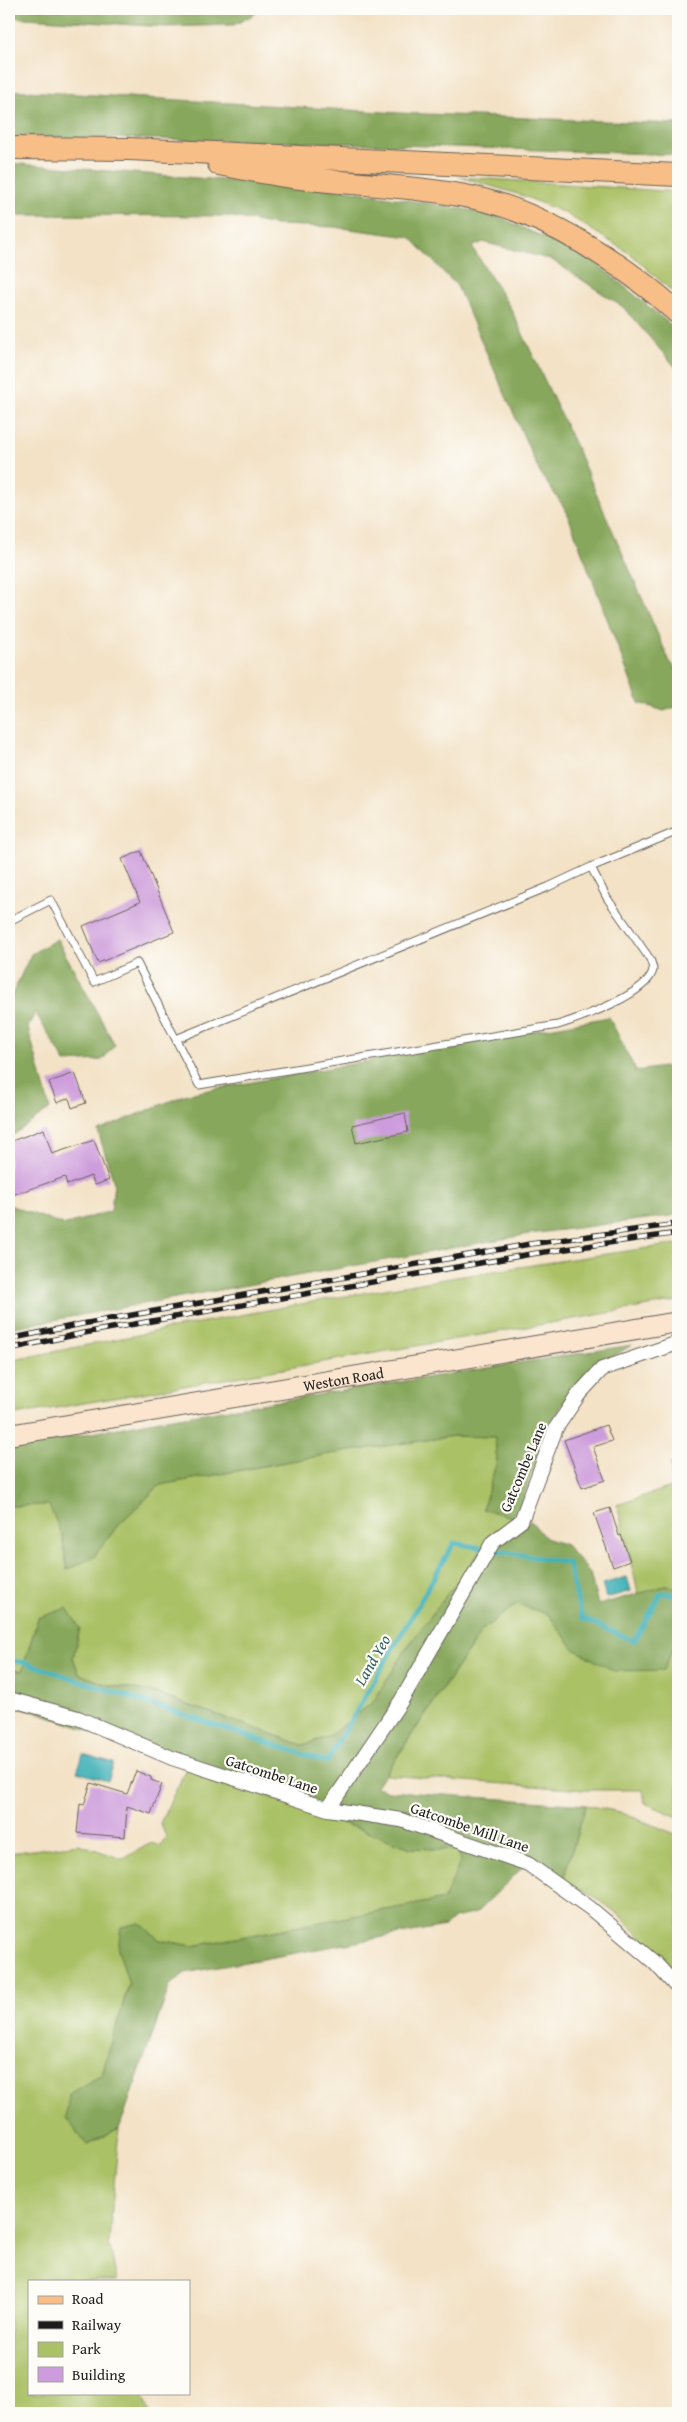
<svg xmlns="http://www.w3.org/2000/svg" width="687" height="2422" viewBox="0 0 687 2422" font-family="'Gentium Book Plus',serif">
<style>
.green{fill:#aac166;stroke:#636e41}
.forest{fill:#87a75b;stroke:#52623c}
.water{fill:#40b1b8;stroke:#2e666a}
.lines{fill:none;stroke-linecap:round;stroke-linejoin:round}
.stream{stroke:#40b1b8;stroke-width:5}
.building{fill:#cd9cdc}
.lane-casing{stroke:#676158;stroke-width:9}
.street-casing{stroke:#676158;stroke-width:16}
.secondary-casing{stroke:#676158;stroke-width:22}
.primary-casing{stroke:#676158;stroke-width:24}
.lane{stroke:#fff;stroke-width:7}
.street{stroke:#fff;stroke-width:14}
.secondary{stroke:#fce5cf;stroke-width:20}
.primary{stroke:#f7be87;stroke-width:22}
.rail-casing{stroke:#1c1c1c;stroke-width:5.5}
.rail{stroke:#fdfcf7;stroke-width:4;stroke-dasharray:11;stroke-linecap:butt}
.labels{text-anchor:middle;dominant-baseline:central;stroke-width:4.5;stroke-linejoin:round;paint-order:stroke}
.street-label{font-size:15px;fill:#1c1c1c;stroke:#fdfcf7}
.water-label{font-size:16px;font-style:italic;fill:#2c5f62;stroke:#fdfcf7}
</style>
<rect width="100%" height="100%" fill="#fdfcf7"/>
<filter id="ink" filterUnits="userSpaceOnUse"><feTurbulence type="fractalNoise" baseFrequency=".02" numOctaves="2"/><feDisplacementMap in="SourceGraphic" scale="10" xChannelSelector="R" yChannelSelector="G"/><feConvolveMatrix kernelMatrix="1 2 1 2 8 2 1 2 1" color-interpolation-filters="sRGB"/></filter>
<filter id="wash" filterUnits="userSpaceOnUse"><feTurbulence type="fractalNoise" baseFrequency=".0096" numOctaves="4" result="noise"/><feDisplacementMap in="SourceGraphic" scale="20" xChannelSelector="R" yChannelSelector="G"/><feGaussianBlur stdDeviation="1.12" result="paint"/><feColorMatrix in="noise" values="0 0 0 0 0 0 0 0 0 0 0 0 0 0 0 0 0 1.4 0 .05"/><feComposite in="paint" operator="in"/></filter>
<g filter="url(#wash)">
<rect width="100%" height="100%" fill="#f3e2c6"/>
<path class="green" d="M460,177L678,192V297L632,255L565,213L521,195Z
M678,1244V1301L9,1416V1361C230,1315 454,1274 678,1244Z
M454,1436L495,1437L497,1461L483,1508L516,1518L408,1646L374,1701L328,1737L303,1745L148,1691L108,1685L79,1674L73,1658L80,1628L38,1618L22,1671L9,1670V1506L49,1504L62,1535L67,1570L94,1556L118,1525L160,1485L329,1454Z
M671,1487L678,1490V1587L665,1586L639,1596L617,1505Z
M517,1603L549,1615L574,1649L664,1670L678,1635V1817L645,1803L643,1790H584L385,1775L483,1629Z
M187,1767L411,1848L458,1850L460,1863L445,1899L193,1946L160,1940L139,1923L118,1949L129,1984L102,2074L69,2094L87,2145L119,2129L109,2242L117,2281H29V2393H141L149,2413H9V1853L79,1844L123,1859L151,1843L161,1846L166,1836L160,1823Z
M586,1805L620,1812L678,1835V1974L618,1914L591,1894L562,1882Z"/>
<path class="forest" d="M9,9H123L140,13L174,9H258L255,14L234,25L165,27L9,17Z
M9,90L400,113L678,124V155L340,143L9,136Z
M9,163L347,190L493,214L591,259L677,330L678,370L623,307L552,260L483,242L472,247L511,309L576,447L669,660L678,672V706L664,711L639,703L566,510L540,473L457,286L410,237L334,227L276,225L228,216L9,215Z
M57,939L115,1045L102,1060L65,1062L35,1012L28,1028L50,1109L9,1138V1001L31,954Z
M609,1017L636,1071L678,1065V1215L530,1234L9,1328V1205L64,1225L111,1211L114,1183L98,1131L187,1094Z
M632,1345L598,1365L568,1397L548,1427L516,1518L483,1509L497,1461L495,1437L454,1436L329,1454L160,1485L118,1525L94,1557L67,1570L62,1535L49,1505L9,1506V1449L160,1420Z
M678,1461V1490L671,1487V1463Z
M531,1521L545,1538L566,1545L590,1573L598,1605L665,1586L678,1587V1635L664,1670L614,1671L574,1649L549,1615L517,1604L483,1629L376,1787L389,1791L586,1805L562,1882L530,1860L476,1913L454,1918L445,1926L185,1973L170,1985L119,2129L87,2145L66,2118L69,2094L102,2074L129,1984L118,1949L121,1927L140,1923L160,1940L193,1946L444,1899L460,1863L458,1850L411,1848L40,1713L9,1704V1670L22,1671L38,1618L67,1608L80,1628L73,1658L79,1674L108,1685L148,1691L303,1745L328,1737L374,1701L408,1646L479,1552L506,1527Z"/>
<path class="water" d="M627,1577L631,1591L606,1598L602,1584Z
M83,1754L114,1763L108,1781L77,1772Z"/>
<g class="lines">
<path class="stream" d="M9,1661L23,1662L327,1762L454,1543L568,1563L582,1618L634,1641L661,1593L678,1595"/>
</g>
<g id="blocks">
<path class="building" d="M141,851L174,932L98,963L83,926L140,902L122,859Z
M75,1073L86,1103L72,1108L69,1098L57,1103L49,1082Z
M405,1113L408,1132L356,1143L352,1125Z
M44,1129L52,1154L94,1140L109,1180L95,1185L91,1176L67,1185L65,1177L9,1196V1142Z
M606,1425L612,1441L593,1447L605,1480L582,1488L564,1440Z
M610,1508L619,1536L621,1535L630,1561L613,1567L594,1513Z
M136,1771L151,1777V1780L162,1784L151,1814L127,1806L125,1837L77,1833L80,1804L84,1805L91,1783L127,1794Z"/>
</g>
</g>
<g filter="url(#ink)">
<use href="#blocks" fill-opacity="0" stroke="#676158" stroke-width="1"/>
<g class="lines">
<g class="lane-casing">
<path id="lane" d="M9,921L51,900L94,982L137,963L199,1085L558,1025C580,1018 648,994 653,970C653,967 651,962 650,959L607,898L591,867L678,831
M176,1039L548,887L591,867"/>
</g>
<g class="street-casing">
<path id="street" d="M9,1699L78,1718L172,1758L328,1809L401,1820L528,1864L590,1908L655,1963L678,1988
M328,1809L401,1701L493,1542L521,1521L556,1428L579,1394L602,1369L678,1343"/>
</g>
<g class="secondary-casing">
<g id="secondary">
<path id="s1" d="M9,1435L678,1322"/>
</g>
</g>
<g class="primary-casing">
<path id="primary" d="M9,148L129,149L678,175
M219,164C246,169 274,175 301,178C359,185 418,186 475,198C546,213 625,265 678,313"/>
</g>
<use href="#lane" class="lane"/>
<use href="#street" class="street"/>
<use href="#secondary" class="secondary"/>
<use href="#primary" class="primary"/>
<g class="rail-casing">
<path id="rail" d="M9,1339L82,1324L530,1244L678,1224
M9,1349L84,1333L531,1254L678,1233"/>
</g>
<use href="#rail" class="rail"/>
</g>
</g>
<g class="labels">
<g class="street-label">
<text stroke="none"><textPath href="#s1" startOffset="339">Weston Road</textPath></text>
<text transform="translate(523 1467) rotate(-67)">Gatcombe Lane</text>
<text transform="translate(272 1774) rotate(18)">Gatcombe Lane</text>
<text transform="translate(470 1827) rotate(19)">Gatcombe Mill Lane</text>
</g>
<g class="water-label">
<text transform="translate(372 1660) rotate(-60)">Land Yeo</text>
</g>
</g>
<rect width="687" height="2422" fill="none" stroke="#fdfcf7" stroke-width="30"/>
<rect x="28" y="2280" width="162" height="115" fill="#fdfcf7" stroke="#a3a29f"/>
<rect x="38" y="2296" width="25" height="8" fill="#f7be87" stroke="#a3a29f"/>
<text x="72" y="2304" font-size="15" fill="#1c1c1c">Road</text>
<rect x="38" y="2321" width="25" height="8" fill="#1c1c1c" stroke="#a3a29f"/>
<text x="72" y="2330" font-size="15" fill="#1c1c1c">Railway</text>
<rect x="38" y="2342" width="25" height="15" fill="#aac166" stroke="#a3a29f"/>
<text x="72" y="2354" font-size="15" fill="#1c1c1c">Park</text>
<rect x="38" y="2367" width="25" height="15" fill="#cd9cdc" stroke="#a3a29f"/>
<text x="72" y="2380" font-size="15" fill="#1c1c1c">Building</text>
</svg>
